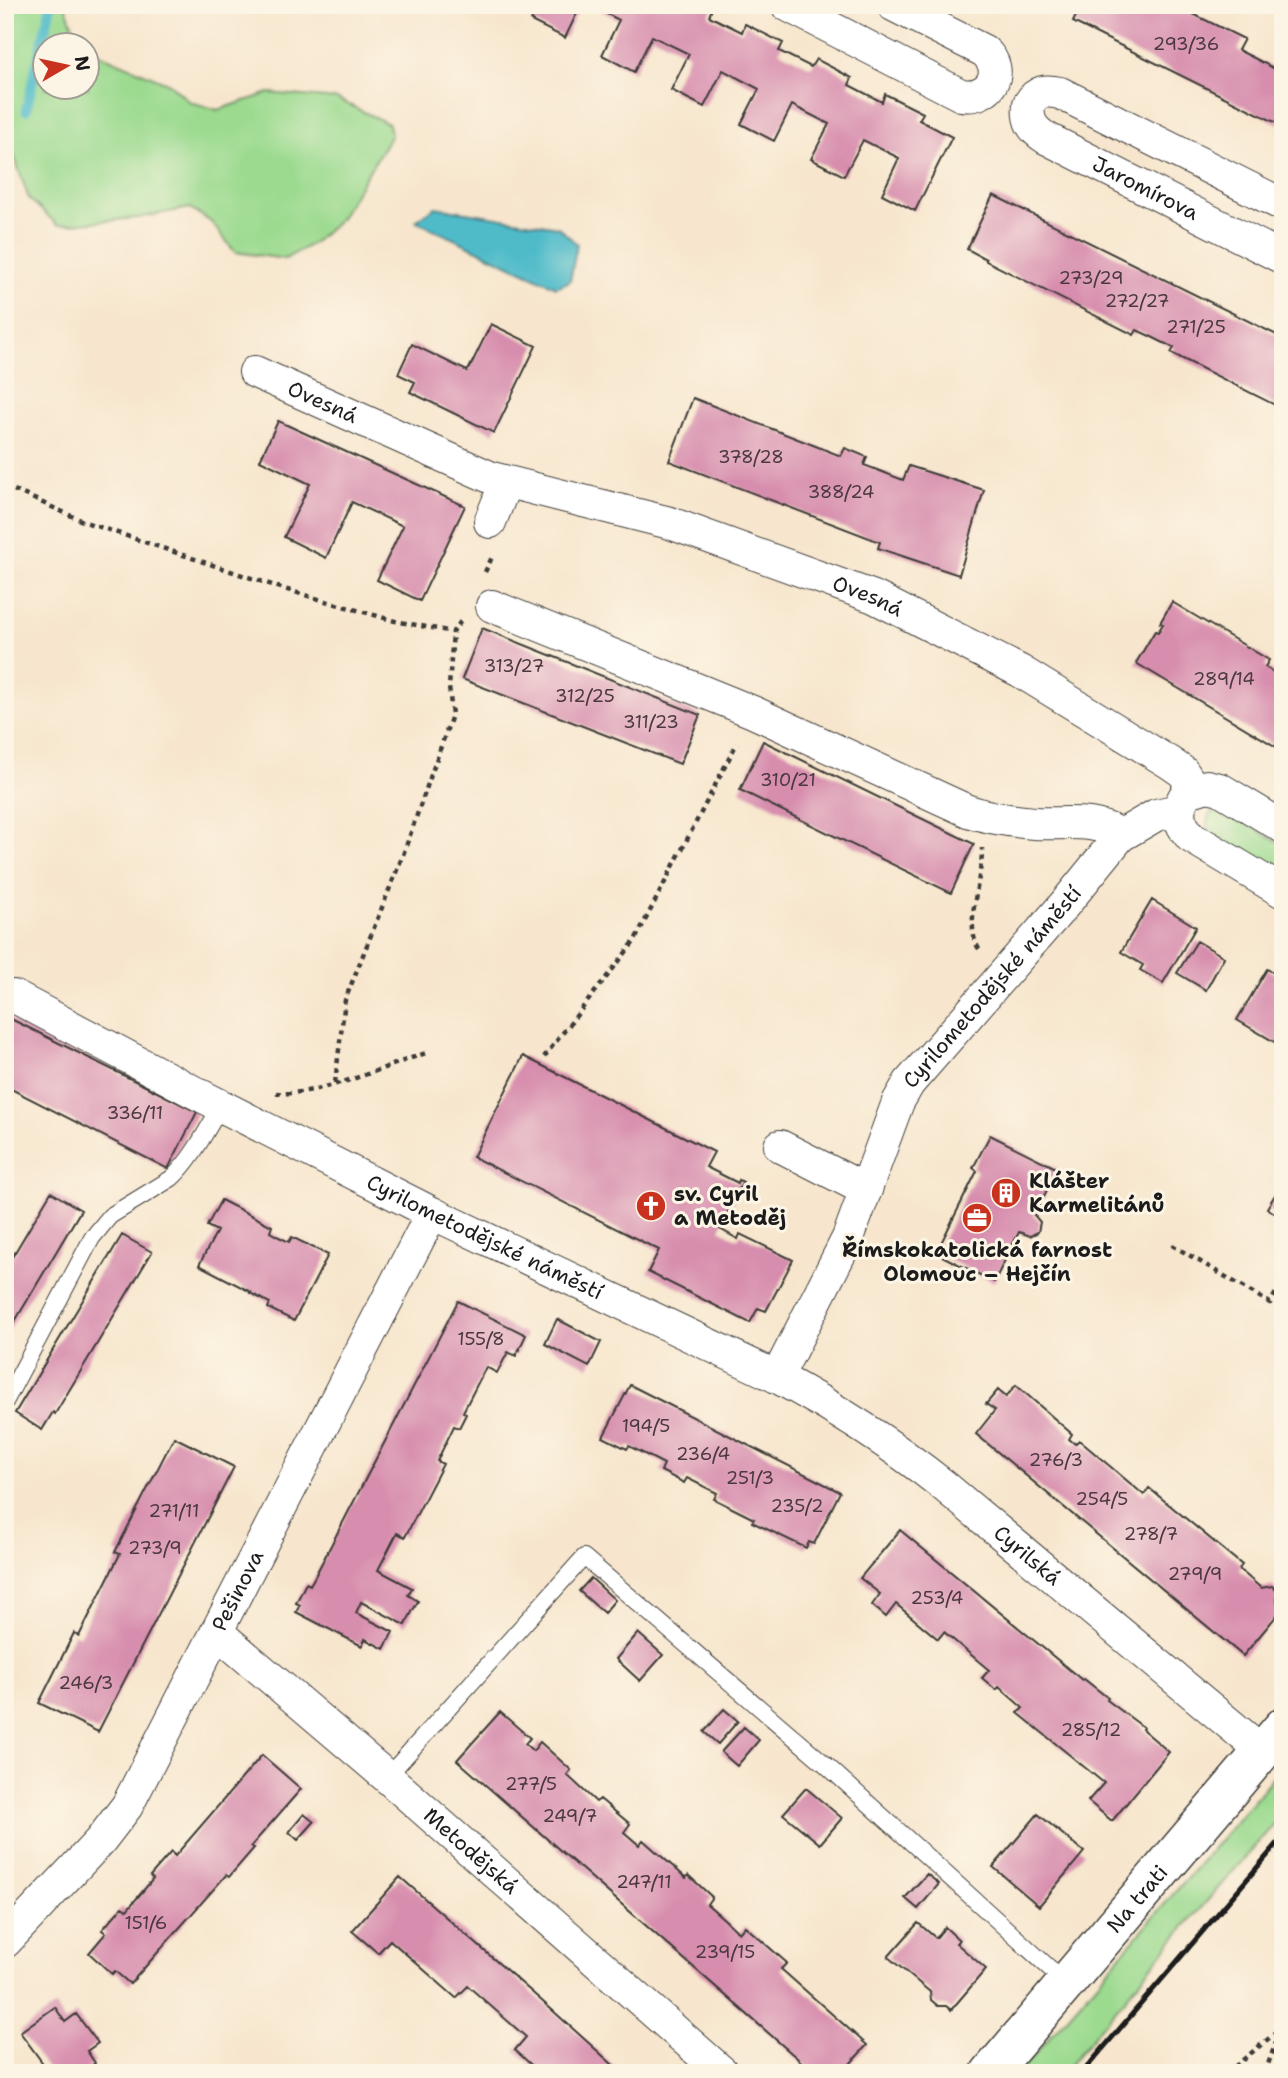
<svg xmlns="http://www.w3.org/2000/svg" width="1288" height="2078" viewBox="0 0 1288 2078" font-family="'Shantell Sans',sans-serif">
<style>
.green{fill:#9bda8f;stroke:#5c7b56;stroke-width:2}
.water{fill:#4fbbc9;stroke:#366c72;stroke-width:2}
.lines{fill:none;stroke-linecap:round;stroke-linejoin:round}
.stream{stroke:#4fbbc9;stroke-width:10}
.building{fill:#d78dad}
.lane-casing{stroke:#3d3a37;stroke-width:18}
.street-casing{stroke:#3d3a37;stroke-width:34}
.secondary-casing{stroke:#3d3a37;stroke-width:41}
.path{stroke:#3d3a37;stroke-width:4.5;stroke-dasharray:5 5;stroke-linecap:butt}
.lane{stroke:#fff;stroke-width:16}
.street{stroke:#fff;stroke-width:32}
.secondary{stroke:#fff;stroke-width:38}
.rail{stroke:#1c1c1c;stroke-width:5}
.labels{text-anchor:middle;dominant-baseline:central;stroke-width:6;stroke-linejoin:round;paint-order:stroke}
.number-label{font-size:18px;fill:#4b3840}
.street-label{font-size:21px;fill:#1c1c1c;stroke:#fcf5e5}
.poi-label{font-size:21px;font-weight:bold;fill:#1c1c1c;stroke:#fcf5e5;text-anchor:start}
</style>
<rect width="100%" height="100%" fill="#fcf5e5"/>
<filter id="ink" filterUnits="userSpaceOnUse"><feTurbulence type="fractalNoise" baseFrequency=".0143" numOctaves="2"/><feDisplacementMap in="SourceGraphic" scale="14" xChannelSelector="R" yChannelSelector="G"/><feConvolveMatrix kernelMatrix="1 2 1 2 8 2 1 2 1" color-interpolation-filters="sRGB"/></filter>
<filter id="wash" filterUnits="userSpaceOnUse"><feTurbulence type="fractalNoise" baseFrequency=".00686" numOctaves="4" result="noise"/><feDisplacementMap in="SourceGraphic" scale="28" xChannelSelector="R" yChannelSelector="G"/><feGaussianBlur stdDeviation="1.57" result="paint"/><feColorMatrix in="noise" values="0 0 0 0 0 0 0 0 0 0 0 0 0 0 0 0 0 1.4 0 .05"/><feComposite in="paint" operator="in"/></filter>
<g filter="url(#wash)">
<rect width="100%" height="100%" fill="#f7e6cd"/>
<path class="green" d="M5,5H65L80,45L46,46V88H88V49L170,84L190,102L218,110L269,93L337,99L389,124L391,135L339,220L313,243L285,259L235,252L211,222L190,208L138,218L58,225L29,199L14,156L5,144Z
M1223,811L1232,815L1283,845V879L1207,830V822L1210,813Z
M1283,1765V1814L1186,1925L1063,2073H1019L1258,1796Z"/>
<path class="water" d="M435,207L558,227L577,244L570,281L556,287L416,221Z"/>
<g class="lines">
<path class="stream" d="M26,110L51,5"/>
</g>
<g id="blocks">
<path class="building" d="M539,5H581L565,38L531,21Z
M590,5H706L712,9L709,16L742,32L745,24L783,43L779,51L811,67L816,59L852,78L849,85L882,102L885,94L923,113L919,120L952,137L915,211L882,194L899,158L863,140L844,176L811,159L829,124L792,105L774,141L741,124L759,89L723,70L704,107L671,90L689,54L652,36L634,72L602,55L619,20Z
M1081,5H1175L1244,39L1238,50L1256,59L1273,68L1279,56L1283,58V126L1073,22Z
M993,195L1283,338V409L1171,353L1174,348L1154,338L1137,330L1134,335L986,261V259L967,249Z
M491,324L536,346L494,433L410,392L415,382L398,374L412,344L467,371L469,369Z
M693,398L841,456L845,448L867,457L864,465L903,480L909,466L984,490L959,575L878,548L880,542L669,461Z
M278,421L465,506L420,601L377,580L403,526L352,502L326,558L284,537L310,484L260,460Z
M1172,602L1269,660L1265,667L1283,678V751L1136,663L1155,631L1158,632L1163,624L1160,623Z
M482,628L700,715L680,764L462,679Z
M763,741L974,844L951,893L740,790Z
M1152,900L1196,927L1163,983L1140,970L1143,965L1121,952Z
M1197,941L1224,957L1206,990L1177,973Z
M1267,969L1283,978V1047L1237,1020Z
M5,1016L197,1112L168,1169L5,1086Z
M523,1056L714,1152L706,1167L738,1183L739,1180L743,1182L720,1229L738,1239L740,1234L793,1260L766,1311L758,1308L750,1323L648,1272L659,1250L473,1157Z
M990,1135L1058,1169L1034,1215L1040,1222L1038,1232L1030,1236L1019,1232L994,1282L936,1253L977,1171L973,1168Z
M1283,1182V1219L1267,1208Z
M51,1192L81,1210L5,1338V1269Z
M221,1200L272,1226L270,1232L279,1237L289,1242L292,1237L328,1255L294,1321L268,1308L270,1303L250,1293L251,1292L199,1265L217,1231L207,1226Z
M122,1235L152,1252L55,1414L53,1412L42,1430L15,1413Z
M458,1301L526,1335L516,1356L508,1352L497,1373L486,1367L463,1412L466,1414L459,1428L454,1426L437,1461L443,1464L405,1537L397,1533L378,1570L412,1588L408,1595L418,1601L405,1625L361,1602L356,1613L393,1632L384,1649L365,1639L362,1646L296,1612L300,1605L296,1603L306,1583L310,1585L314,1578Z
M557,1319L601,1342L589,1367L545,1344Z
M630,1385L840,1492L814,1544L809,1542L806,1548L752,1522L754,1519L714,1499L717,1493L687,1478L684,1483L661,1471L664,1464L629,1446L627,1449L603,1437Z
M1016,1385L1072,1434L1069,1439L1075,1444L1079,1440L1144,1495L1149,1488L1242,1565L1239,1569L1261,1588L1272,1586L1277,1591V1601L1283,1605V1608L1243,1656L976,1434L995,1410L986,1404L998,1390L1006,1397Z
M174,1437L234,1467L98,1732L39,1703L74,1633L79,1636L120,1554L115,1552Z
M900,1530L1082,1680L1084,1679L1108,1698L1107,1700L1143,1727L1142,1729L1169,1752L1112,1821L1088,1801L1104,1783L1018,1713L1023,1708L999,1687L996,1690L982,1678L989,1670L944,1632L938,1639L896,1604L886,1617L872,1605L880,1594L860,1578Z
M591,1578L615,1600L604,1613L579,1591Z
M638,1633L663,1655L640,1681L616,1659Z
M724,1709L738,1721L718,1744L704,1732Z
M500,1712L530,1738L525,1744L533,1751L540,1742L571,1770L567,1775L596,1802L600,1799L630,1824L624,1832L639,1845L643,1840L686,1878L688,1875L712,1897L707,1904L725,1920L739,1933L745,1926L787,1963L781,1969L867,2045L842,2073H814L457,1760Z
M744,1727L759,1740L737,1766L721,1752Z
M262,1755L301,1789L251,1846L254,1848L229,1877L226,1875L130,1984L115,1971L112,1974L89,1953L106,1933L102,1930L122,1907L127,1910L153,1879L150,1876L171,1852L175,1856Z
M806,1788L842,1818L820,1844L783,1814Z
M304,1814L314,1822L298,1840L289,1832Z
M1038,1814L1084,1852L1039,1906L993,1867Z
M927,1874L939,1884L918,1909L905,1898Z
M400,1877L551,2009L622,2073H540L515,2050L526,2037L468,1986L456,1998L390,1940L378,1953L352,1931Z
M918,1923L936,1938L945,1927L959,1940L956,1943L986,1969L951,2010L946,2006H938L931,2000L930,1992L888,1957Z
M55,2007L65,2022L76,2014L98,2043L87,2051L95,2063L82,2073H50L20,2032Z"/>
</g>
</g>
<g filter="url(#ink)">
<use href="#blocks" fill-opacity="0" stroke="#3d3a37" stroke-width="2"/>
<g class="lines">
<g class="lane-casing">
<path id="lane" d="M5,1402L92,1238L110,1216L172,1178C193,1158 206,1131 221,1106
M387,1777L584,1557L825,1764L1066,1983"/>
</g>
<g class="street-casing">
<g id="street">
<path d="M787,5L961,95C990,100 1007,71 984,51L893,5"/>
<path id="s1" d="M1283,205L1060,93C1046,90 1037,90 1029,104C1027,121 1032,129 1046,138L1283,258"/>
<path id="s2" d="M255,372L492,478L670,523L874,597L1020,671L1170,763L1183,772L1194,789"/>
<path d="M490,522L506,482"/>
<path d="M492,606L753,712L968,811C989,818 1011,821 1034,823C1062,825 1096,817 1120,836"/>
<path d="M1283,827L1220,789L1207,786L1188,792C1174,808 1178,823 1191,837L1283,892"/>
<path id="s3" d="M13,996L192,1091L432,1213L777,1377C837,1409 890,1443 943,1485L1263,1752"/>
<path d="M780,1146L866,1190"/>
<path id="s4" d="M777,1377L848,1238L898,1102L909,1083L1064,905L1120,836L1156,815L1179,810"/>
<path id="s5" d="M218,1633L387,1777L723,2073"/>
<path id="s6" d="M5,1942L100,1841L127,1806L432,1213"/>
</g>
</g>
<g class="secondary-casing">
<g id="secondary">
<path id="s7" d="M990,2073L1283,1727"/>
</g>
</g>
<path class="path" d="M5,486L85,522L284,589L395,621L453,632L461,621
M485,572L493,555
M979,949C963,925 983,877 982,848
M544,1057L634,942L737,743
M335,1083L345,1000L403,855L452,715L449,687L453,632
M276,1093C320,1096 383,1067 426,1053
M1172,1245L1270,1303L1283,1281
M1227,2073L1279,2030
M1265,2073L1283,2022"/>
<use href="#lane" class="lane"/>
<use href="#street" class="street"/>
<use href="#secondary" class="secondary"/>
<path class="rail" d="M1082,2073L1283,1837"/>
</g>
</g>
<defs>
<g id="building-disc" transform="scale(1.575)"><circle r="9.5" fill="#c8321e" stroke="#fcf5e5"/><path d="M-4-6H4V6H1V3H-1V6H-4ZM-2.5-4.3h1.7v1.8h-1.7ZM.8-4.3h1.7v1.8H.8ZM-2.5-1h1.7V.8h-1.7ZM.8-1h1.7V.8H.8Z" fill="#fff"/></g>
<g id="church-disc" transform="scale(1.575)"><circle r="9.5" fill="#c8321e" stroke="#fcf5e5"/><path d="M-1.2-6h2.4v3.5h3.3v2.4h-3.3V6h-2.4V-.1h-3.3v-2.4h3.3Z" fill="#fff"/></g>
<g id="office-disc" transform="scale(1.575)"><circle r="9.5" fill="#c8321e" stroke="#fcf5e5"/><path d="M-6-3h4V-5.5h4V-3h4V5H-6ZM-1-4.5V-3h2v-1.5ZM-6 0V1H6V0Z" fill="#fff"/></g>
</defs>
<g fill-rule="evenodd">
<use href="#building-disc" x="1006" y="1193"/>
<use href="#church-disc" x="651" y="1206"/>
<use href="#office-disc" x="977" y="1218"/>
</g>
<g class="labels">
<g class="number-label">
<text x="1186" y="44">293/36</text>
<text x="1091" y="278">273/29</text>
<text x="1137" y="301">272/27</text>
<text x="1196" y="327">271/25</text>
<text x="751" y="457">378/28</text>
<text x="841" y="492">388/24</text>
<text x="514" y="666">313/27</text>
<text x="1224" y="679">289/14</text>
<text x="585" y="696">312/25</text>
<text x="651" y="722">311/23</text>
<text x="788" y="780">310/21</text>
<text x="135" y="1113">336/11</text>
<text x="481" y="1339">155/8</text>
<text x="646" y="1426">194/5</text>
<text x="703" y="1454">236/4</text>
<text x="1056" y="1460">276/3</text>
<text x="750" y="1478">251/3</text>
<text x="1102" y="1499">254/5</text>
<text x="797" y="1506">235/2</text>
<text x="174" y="1511">271/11</text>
<text x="1151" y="1534">278/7</text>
<text x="155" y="1548">273/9</text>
<text x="1195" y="1574">279/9</text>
<text x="937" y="1598">253/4</text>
<text x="86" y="1683">246/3</text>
<text x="1091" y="1730">285/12</text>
<text x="531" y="1784">277/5</text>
<text x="570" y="1816">249/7</text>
<text x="644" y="1882">247/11</text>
<text x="146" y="1923">151/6</text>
<text x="725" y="1952">239/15</text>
</g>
<g class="street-label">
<text stroke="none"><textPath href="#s1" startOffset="438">Jaromírova</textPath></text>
<text stroke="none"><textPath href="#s2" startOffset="74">Ovesná</textPath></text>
<text stroke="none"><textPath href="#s2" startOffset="654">Ovesná</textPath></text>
<text stroke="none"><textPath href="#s4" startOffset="450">Cyrilometodějské náměstí</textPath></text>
<text stroke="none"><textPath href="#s3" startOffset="530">Cyrilometodějské náměstí</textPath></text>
<text stroke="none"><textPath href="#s3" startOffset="1162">Cyrilská</textPath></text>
<text stroke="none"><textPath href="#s6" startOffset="425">Pešinova</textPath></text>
<text stroke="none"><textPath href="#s5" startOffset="334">Metodějská</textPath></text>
<text stroke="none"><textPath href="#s7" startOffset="228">Na trati</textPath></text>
</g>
<g class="poi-label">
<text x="1029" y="1181">Klášter<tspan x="1029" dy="24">Karmelitánů</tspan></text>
<text x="674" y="1194">sv. Cyril<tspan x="674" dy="24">a Metoděj</tspan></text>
<text x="977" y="1250" text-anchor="middle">Římskokatolická farnost<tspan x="977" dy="24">Olomouc – Hejčín</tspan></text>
</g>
</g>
<rect width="1288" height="2078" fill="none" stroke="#fcf5e5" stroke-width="28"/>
<g transform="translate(66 66) rotate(81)"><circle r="33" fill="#fcf5e5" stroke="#a29e95" stroke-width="2"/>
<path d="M0-5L12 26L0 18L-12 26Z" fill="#c8321e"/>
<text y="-10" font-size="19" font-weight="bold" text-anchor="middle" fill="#1c1c1c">N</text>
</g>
</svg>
